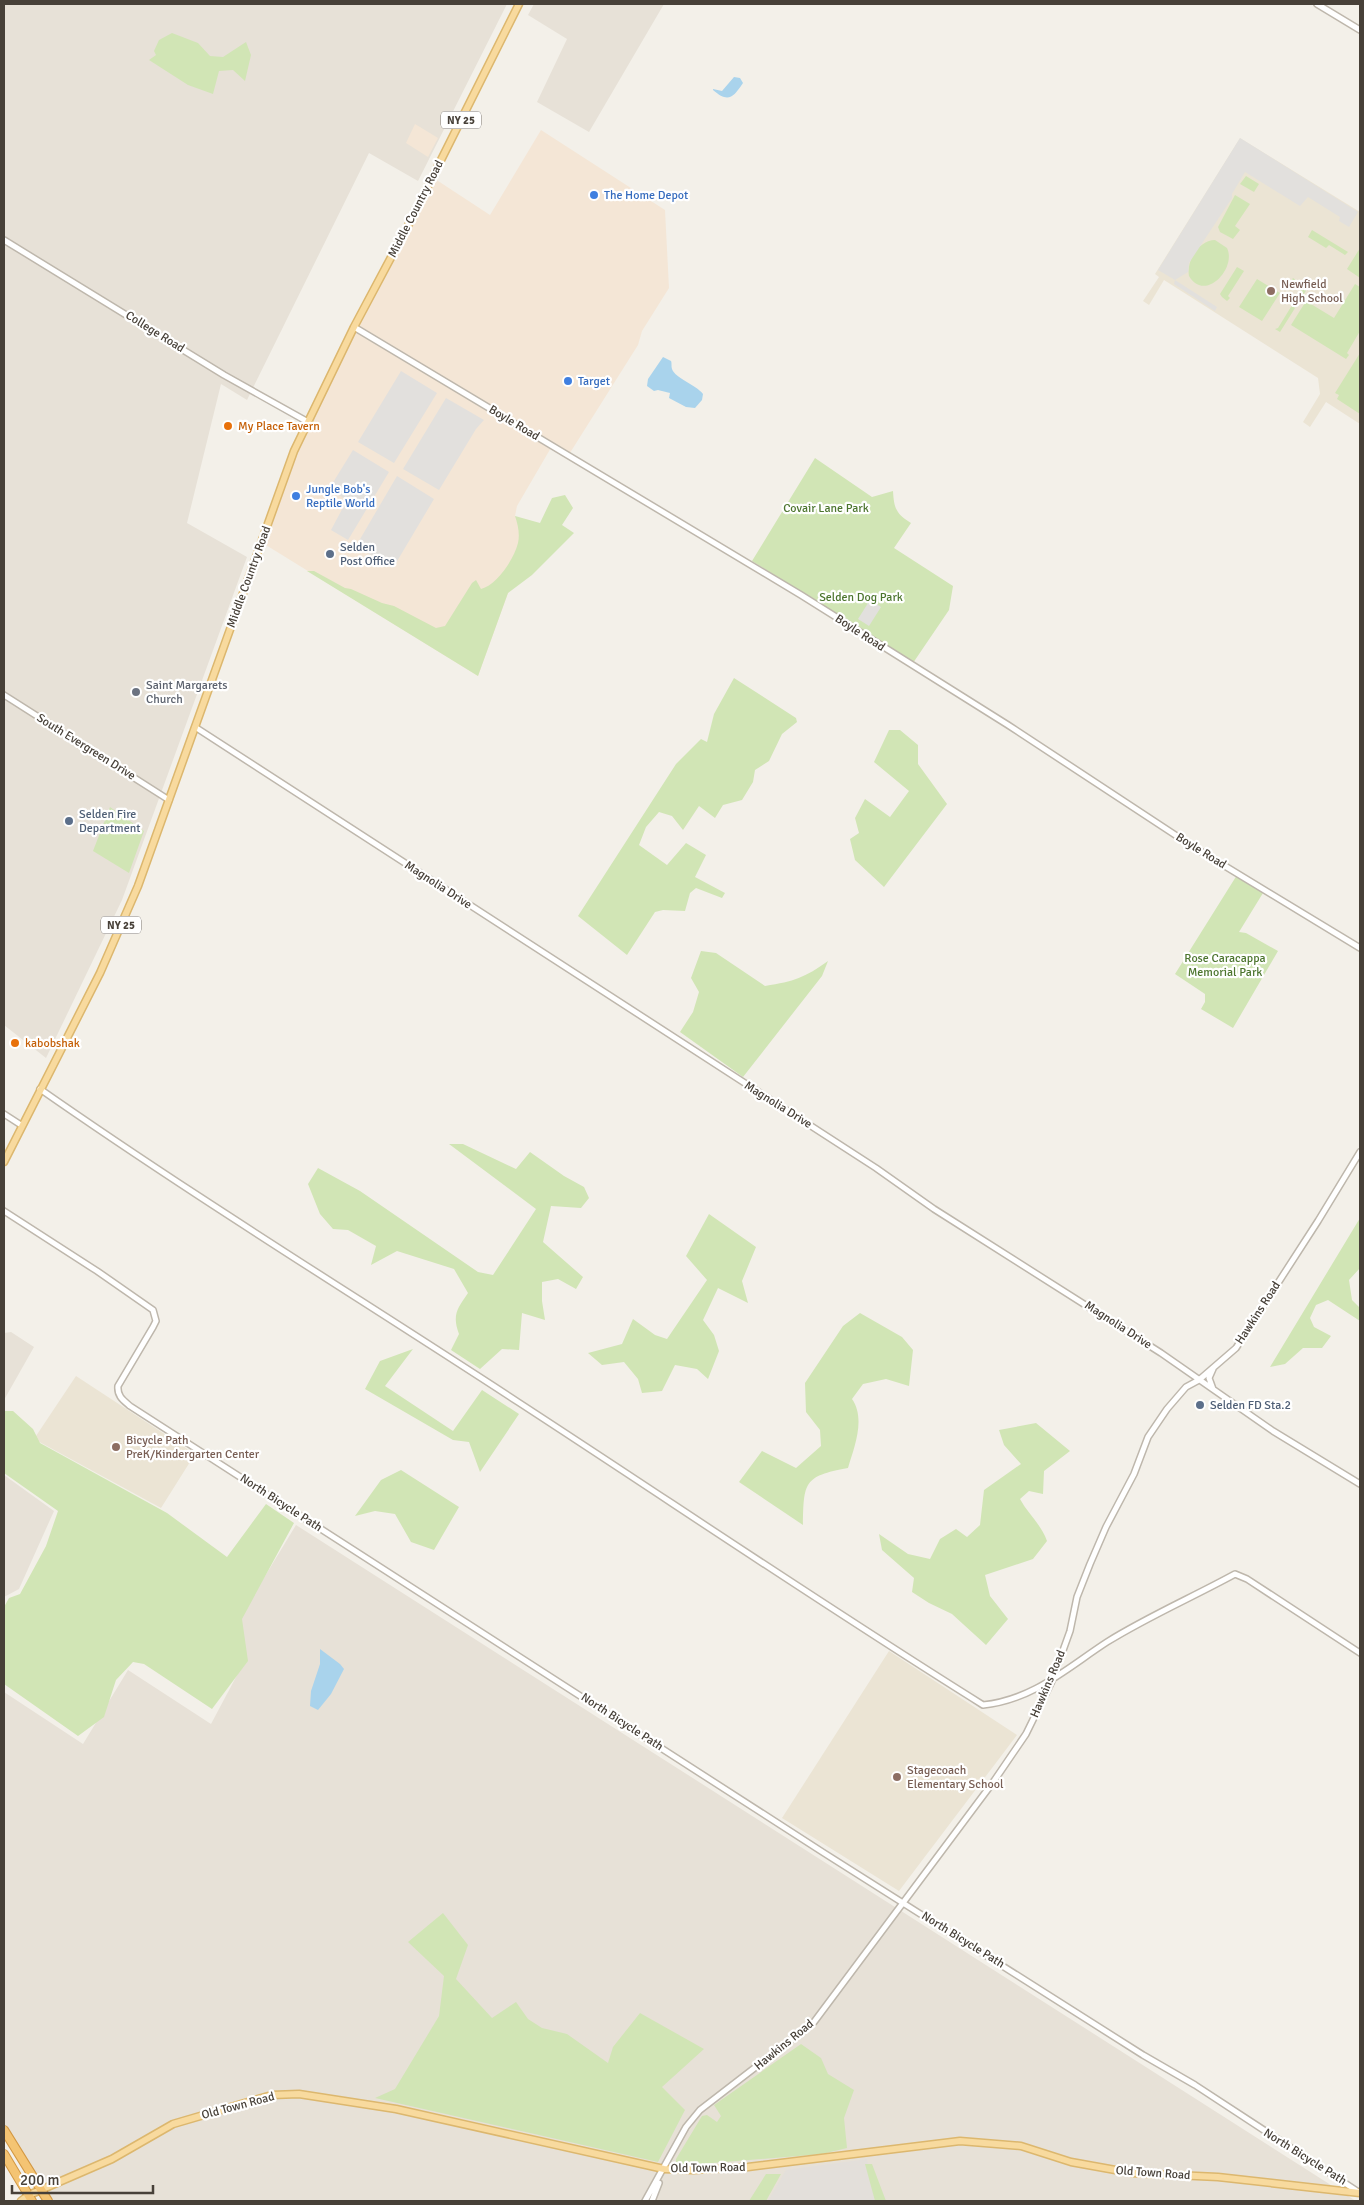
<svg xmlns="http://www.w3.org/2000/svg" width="1364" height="2205" viewBox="0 0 1364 2205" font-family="Signika,sans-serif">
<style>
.residential{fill:#e7e1d7}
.commercial{fill:#f4e6d6}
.industrial{fill:#e3dfda}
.education{fill:#ebe4d4}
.green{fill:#d1e5b5}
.parking{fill:#e2e0dd}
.water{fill:#a9d3ec}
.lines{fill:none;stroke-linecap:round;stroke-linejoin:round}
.minor-casing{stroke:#beb7ac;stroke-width:8}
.major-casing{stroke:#dcb76e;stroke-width:9}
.highway-casing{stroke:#d39843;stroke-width:10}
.minor{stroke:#fff;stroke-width:5}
.major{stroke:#f8da9e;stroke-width:6}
.highway{stroke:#f4c473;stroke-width:8}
.shop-dot{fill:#3f7fe0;stroke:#fff;stroke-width:2}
.education-dot{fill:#8d6e63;stroke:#fff;stroke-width:2}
.food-dot{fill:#e8710a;stroke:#fff;stroke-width:2}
.service-dot{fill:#5c6f8a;stroke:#fff;stroke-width:2}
.worship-dot{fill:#6b7280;stroke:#fff;stroke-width:2}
.labels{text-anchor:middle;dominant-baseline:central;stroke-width:4.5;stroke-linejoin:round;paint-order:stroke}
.shield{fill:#fff;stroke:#7e7974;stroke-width:1}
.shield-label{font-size:11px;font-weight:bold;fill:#474038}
.shop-label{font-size:12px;fill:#366cbe;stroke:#fff;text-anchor:start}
.street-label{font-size:12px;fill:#474038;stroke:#fff}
.education-label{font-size:12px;fill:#785e54;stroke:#fff;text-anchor:start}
.food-label{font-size:12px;fill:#c56008;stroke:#fff;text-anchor:start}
.park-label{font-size:12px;fill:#4c752e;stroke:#fff}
.service-label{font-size:12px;fill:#4e5e75;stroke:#fff;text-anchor:start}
.worship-label{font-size:12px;fill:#5b616d;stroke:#fff;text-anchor:start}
</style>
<rect width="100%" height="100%" fill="#f3f0e9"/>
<path class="residential" d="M4,4H507L418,181L369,153L247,400L221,384L187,523L247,557L122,900L46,1058L4,1025Z
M534,4H664L589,132L537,102L567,39L528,15Z
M11,1332L34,1347L4,1400V1333Z
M4,1475L54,1511L19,1589L4,1597Z
M296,1525L1356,2201H51L4,2125V1692L83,1744L128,1670L211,1724L244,1662L239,1619Z"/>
<path class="commercial" d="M415,124L438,138L428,157L406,143Z
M541,130L665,210L669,288L642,331L638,345L568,456L552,446L517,506L515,516L543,533L508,593L478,676L261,542L294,451L432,177L490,215Z"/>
<path class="industrial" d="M867,2159L875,2201H768L786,2170Z"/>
<path class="education" d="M1240,138L1360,212V424L1326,402L1310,427L1303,422L1320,394L1318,378L1164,280L1149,305L1143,301L1159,277L1155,274Z
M76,1376L195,1454L161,1508L34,1439Z
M889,1651L1017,1735L899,1891L782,1818Z"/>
<path class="green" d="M172,33L198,43L210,56L223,57L246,42L251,55L245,81L233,70L219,71L213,94L188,85L149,60L156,55L154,51L159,40Z
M1246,176L1259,184L1254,192L1240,184Z
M1235,195L1250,204L1235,226L1240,230L1233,239L1220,232L1218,227Z
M1312,230L1348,252L1345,255L1329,245L1326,248L1308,237Z
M1215,240L1227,248C1237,268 1205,303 1189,276C1186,261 1199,240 1215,240Z
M1360,248V278L1347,269Z
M1237,267L1244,271L1228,296L1230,298L1227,301L1222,297L1220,294Z
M1293,278L1307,289L1280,332L1275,329L1278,328L1302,289L1291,281Z
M1257,279L1280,293L1262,321L1239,307Z
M1355,284L1360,287V331L1347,353L1349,355L1346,359L1291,325L1306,301L1334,318Z
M1360,353V414L1337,399L1339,395L1335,393Z
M815,458L872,497L893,491C894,508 896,514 911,523L894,548L953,586L949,610L913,663L752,561Z
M565,495L573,508L562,525L574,533L532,575L508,593L478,676L307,571H314L345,588L351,589L382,603L394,606L436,628L445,626L472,583L476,580L481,589C497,585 514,559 518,543C520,534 518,525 515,516L540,523L552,498Z
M734,678L796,718L797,722L782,734L769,761L755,770L753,782L742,800L723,805L715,818L699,806L683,830L672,816L659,812L646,827L639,845L667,865L686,843L706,855L695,877L725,893L722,898L696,888L690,893L685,911L663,910L655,912L627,955L578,916L676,764L701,739L707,742L714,714Z
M889,730H900L918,745V764L947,804L884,887L855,860L850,839L859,833L855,818L865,799L890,817L909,791L874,762Z
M110,807L144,831L129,873L93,851Z
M1237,875L1263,893L1239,932L1246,933L1278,951L1233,1028L1201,1009L1205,1002V994L1175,974Z
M701,951L716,953L765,986C795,981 804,978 828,961L822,976L743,1077L680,1032L693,1012L699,992L691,978Z
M449,1144H463L516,1169L530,1152L564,1176L584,1187L589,1198L581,1208L551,1206L543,1242L583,1277L576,1289L558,1279L542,1282V1301L545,1320L522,1313L519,1350L502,1349L480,1369L451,1350L459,1334C452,1315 457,1309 468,1293L454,1269L397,1251L371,1265L376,1246L348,1230L333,1229L320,1214L308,1184L318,1168L360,1191L478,1272L493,1275L536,1209Z
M709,1214L756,1247L742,1281L748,1303L718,1288L703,1320L714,1335L719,1351L708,1379L697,1369L675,1365L662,1391L642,1393L638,1379L624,1362L602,1365L588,1353L622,1344L633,1319L655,1335L667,1339L707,1280L686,1256Z
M1360,1218V1268L1349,1280L1352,1300L1360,1308V1321L1328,1300L1316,1305L1310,1318L1314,1327L1331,1336L1322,1348H1303L1285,1364L1270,1367Z
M860,1313L902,1337L913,1350L909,1386L886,1379L863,1384L852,1399C866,1419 854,1448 848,1468C803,1476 804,1483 803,1525L739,1482L762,1451L796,1468L821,1446L820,1430L806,1412L805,1383L843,1326Z
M413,1349L385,1386L453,1431L482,1390L519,1414L480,1472L469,1442L453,1440L365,1389L380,1361Z
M4,1411H13L33,1429L40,1443L167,1513L227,1557L266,1504L294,1523L242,1619L248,1661L212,1709L144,1664L133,1662L116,1680L104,1717L78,1736L4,1684V1607L9,1598L20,1594L46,1546L58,1511L4,1473Z
M1036,1423L1070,1451L1044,1471L1043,1494L1029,1491L1020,1499C1028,1514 1041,1524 1047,1541L1033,1559L985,1575L990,1596L1008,1619L986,1645L952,1614L929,1603L912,1592L914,1578L882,1550L879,1534L908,1554L930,1559L940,1539L956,1529L967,1537L980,1525L984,1490L1021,1464L1004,1445L999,1430Z
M401,1470L459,1507L434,1550L411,1542L395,1514L375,1511L355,1516L381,1480Z
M443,1913L468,1945L456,1979L492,2018L516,2002L528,2019L542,2028L567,2034L608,2063L613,2047L640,2013L704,2049L662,2087L685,2110L658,2162L375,2098L395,2089L439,2016L444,1976L408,1942Z
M801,2044L821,2058L828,2074L854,2090L844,2118L847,2148L822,2154L676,2166V2159L702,2116L707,2115L717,2122L721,2116L714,2105Z
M865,2164H872L886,2201H875Z
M766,2174H781L766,2201H749Z"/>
<path class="parking" d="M1240,138L1358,212L1349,227L1339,221L1340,217L1308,197L1300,206L1245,172L1232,194V198L1189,263L1188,272L1175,280L1217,307L1215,311L1174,284L1175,280L1158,270Z
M401,371L437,393L394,463L358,442Z
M446,398L484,420L476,429L439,490L403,469Z
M353,450L389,472L348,540L331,530L347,500L329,489Z
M397,476L434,499L393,568L356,546Z
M870,600L881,607L869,626L858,619Z"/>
<path class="water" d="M734,77L740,78L743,83C733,98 728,103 713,90V89L722,91Z
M663,357L671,361C672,363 671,366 672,369C675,378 696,385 703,394L702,400L695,408L686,407L669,398L670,393L658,390L654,391L647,386L648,379Z
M320,1649L340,1664L344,1669L331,1694L318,1710L310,1706L311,1691L320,1664Z"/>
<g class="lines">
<g class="minor-casing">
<path id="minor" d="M1317,4L1360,30
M4,240L224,375L308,422
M354,327L801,595L1008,725L1192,846L1360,948
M4,695L169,800
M195,727L876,1168L934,1209L1161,1353L1273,1431L1360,1484
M40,1089C196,1198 359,1298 518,1402C673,1503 826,1607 983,1705C1033,1700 1067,1668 1107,1642C1147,1617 1193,1597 1235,1574L1247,1579L1360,1653
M4,1114L21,1125
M4,1211L97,1271L153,1310L156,1321L153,1327L118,1386C117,1396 123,1400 130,1406L824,1853L1143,2055L1195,2085L1360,2193
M1213,1369L1209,1378L1213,1389
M645,2201L686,2127L700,2110L814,2022L994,1781L1026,1734L1052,1681L1070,1631L1077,1597L1090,1564L1106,1527L1134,1474L1148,1437L1167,1409L1186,1387L1199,1380L1236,1348L1318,1221L1360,1152
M652,2201L659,2183"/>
</g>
<g class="major-casing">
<path id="major" d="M4,1162L100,973L138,886L294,451L354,327L412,218L519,4
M21,2201L29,2195L112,2159L173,2124L272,2095L299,2094L396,2109L664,2169L693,2170L748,2167L960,2141L1021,2146L1071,2162L1132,2173L1218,2177L1360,2193"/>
</g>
<g class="highway-casing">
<path id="highway" d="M4,2130L48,2201
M4,2154L32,2201"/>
</g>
<use href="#minor" class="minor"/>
<use href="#major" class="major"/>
<use href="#highway" class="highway"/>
</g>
<g class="shop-dot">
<circle cx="594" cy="195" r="5"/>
<circle cx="568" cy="381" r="5"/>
<circle cx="296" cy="496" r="5"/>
</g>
<g class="education-dot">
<circle cx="1271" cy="291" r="5"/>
<circle cx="116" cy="1447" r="5"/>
<circle cx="897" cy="1777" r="5"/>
</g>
<g class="food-dot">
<circle cx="228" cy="426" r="5"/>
<circle cx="15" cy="1043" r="5"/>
</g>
<g class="service-dot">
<circle cx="330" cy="554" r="5"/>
<circle cx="69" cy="821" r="5"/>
<circle cx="1200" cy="1405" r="5"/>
</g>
<circle class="worship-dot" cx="136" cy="692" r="5"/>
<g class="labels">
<g class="shield">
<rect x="441" y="111.5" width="40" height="17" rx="4"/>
<rect x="101" y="916.5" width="40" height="17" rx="4"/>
</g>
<g class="shield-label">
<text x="461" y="120">NY 25</text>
<text x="121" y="925">NY 25</text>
</g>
<g class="shop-label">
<text x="604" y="195">The Home Depot</text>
<text x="578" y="381">Target</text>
<text x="306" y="489">Jungle Bob's<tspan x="306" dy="14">Reptile World</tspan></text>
</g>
<g class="street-label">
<text transform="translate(416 209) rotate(-63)">Middle Country Road</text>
<text transform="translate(155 332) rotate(32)">College Road</text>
<text transform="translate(514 423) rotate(31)">Boyle Road</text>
<text transform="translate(249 577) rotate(-70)">Middle Country Road</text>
<text transform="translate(860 633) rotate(33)">Boyle Road</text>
<text transform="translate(86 747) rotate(32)">South Evergreen Drive</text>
<text transform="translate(1201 851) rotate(32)">Boyle Road</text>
<text transform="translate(438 885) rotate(33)">Magnolia Drive</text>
<text transform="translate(778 1105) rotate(32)">Magnolia Drive</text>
<text transform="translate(1258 1313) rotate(-57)">Hawkins Road</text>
<text transform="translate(1118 1325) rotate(33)">Magnolia Drive</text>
<text transform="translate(281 1503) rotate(33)">North Bicycle Path</text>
<text transform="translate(1048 1684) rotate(-67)">Hawkins Road</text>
<text transform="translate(622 1722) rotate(33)">North Bicycle Path</text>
<text transform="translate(963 1940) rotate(32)">North Bicycle Path</text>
<text transform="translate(784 2045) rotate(-39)">Hawkins Road</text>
<text transform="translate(238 2106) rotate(-15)">Old Town Road</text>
<text transform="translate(1305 2157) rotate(32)">North Bicycle Path</text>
<text transform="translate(708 2168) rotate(-1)">Old Town Road</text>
<text transform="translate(1153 2173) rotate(4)">Old Town Road</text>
</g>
<g class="education-label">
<text x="1281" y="284">Newfield<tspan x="1281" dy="14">High School</tspan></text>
<text x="126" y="1440">Bicycle Path<tspan x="126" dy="14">PreK/Kindergarten Center</tspan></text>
<text x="907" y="1770">Stagecoach<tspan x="907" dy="14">Elementary School</tspan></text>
</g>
<g class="food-label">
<text x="238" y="426">My Place Tavern</text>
<text x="25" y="1043">kabobshak</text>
</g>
<g class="park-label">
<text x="826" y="508">Covair Lane Park</text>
<text x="861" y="597">Selden Dog Park</text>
<text x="1225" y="958">Rose Caracappa<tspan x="1225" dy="14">Memorial Park</tspan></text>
</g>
<g class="service-label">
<text x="340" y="547">Selden<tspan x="340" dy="14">Post Office</tspan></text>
<text x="79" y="814">Selden Fire<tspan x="79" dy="14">Department</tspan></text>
<text x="1210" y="1405">Selden FD Sta.2</text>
</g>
<g class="worship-label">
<text x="146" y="685">Saint Margarets<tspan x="146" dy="14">Church</tspan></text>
</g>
</g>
<rect width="1364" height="2205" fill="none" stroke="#474038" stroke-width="10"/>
<path d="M12 2185v8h141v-8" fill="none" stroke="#474038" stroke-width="2.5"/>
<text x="20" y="2185" font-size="15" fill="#474038" stroke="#ffffff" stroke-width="4" paint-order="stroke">200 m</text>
</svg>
